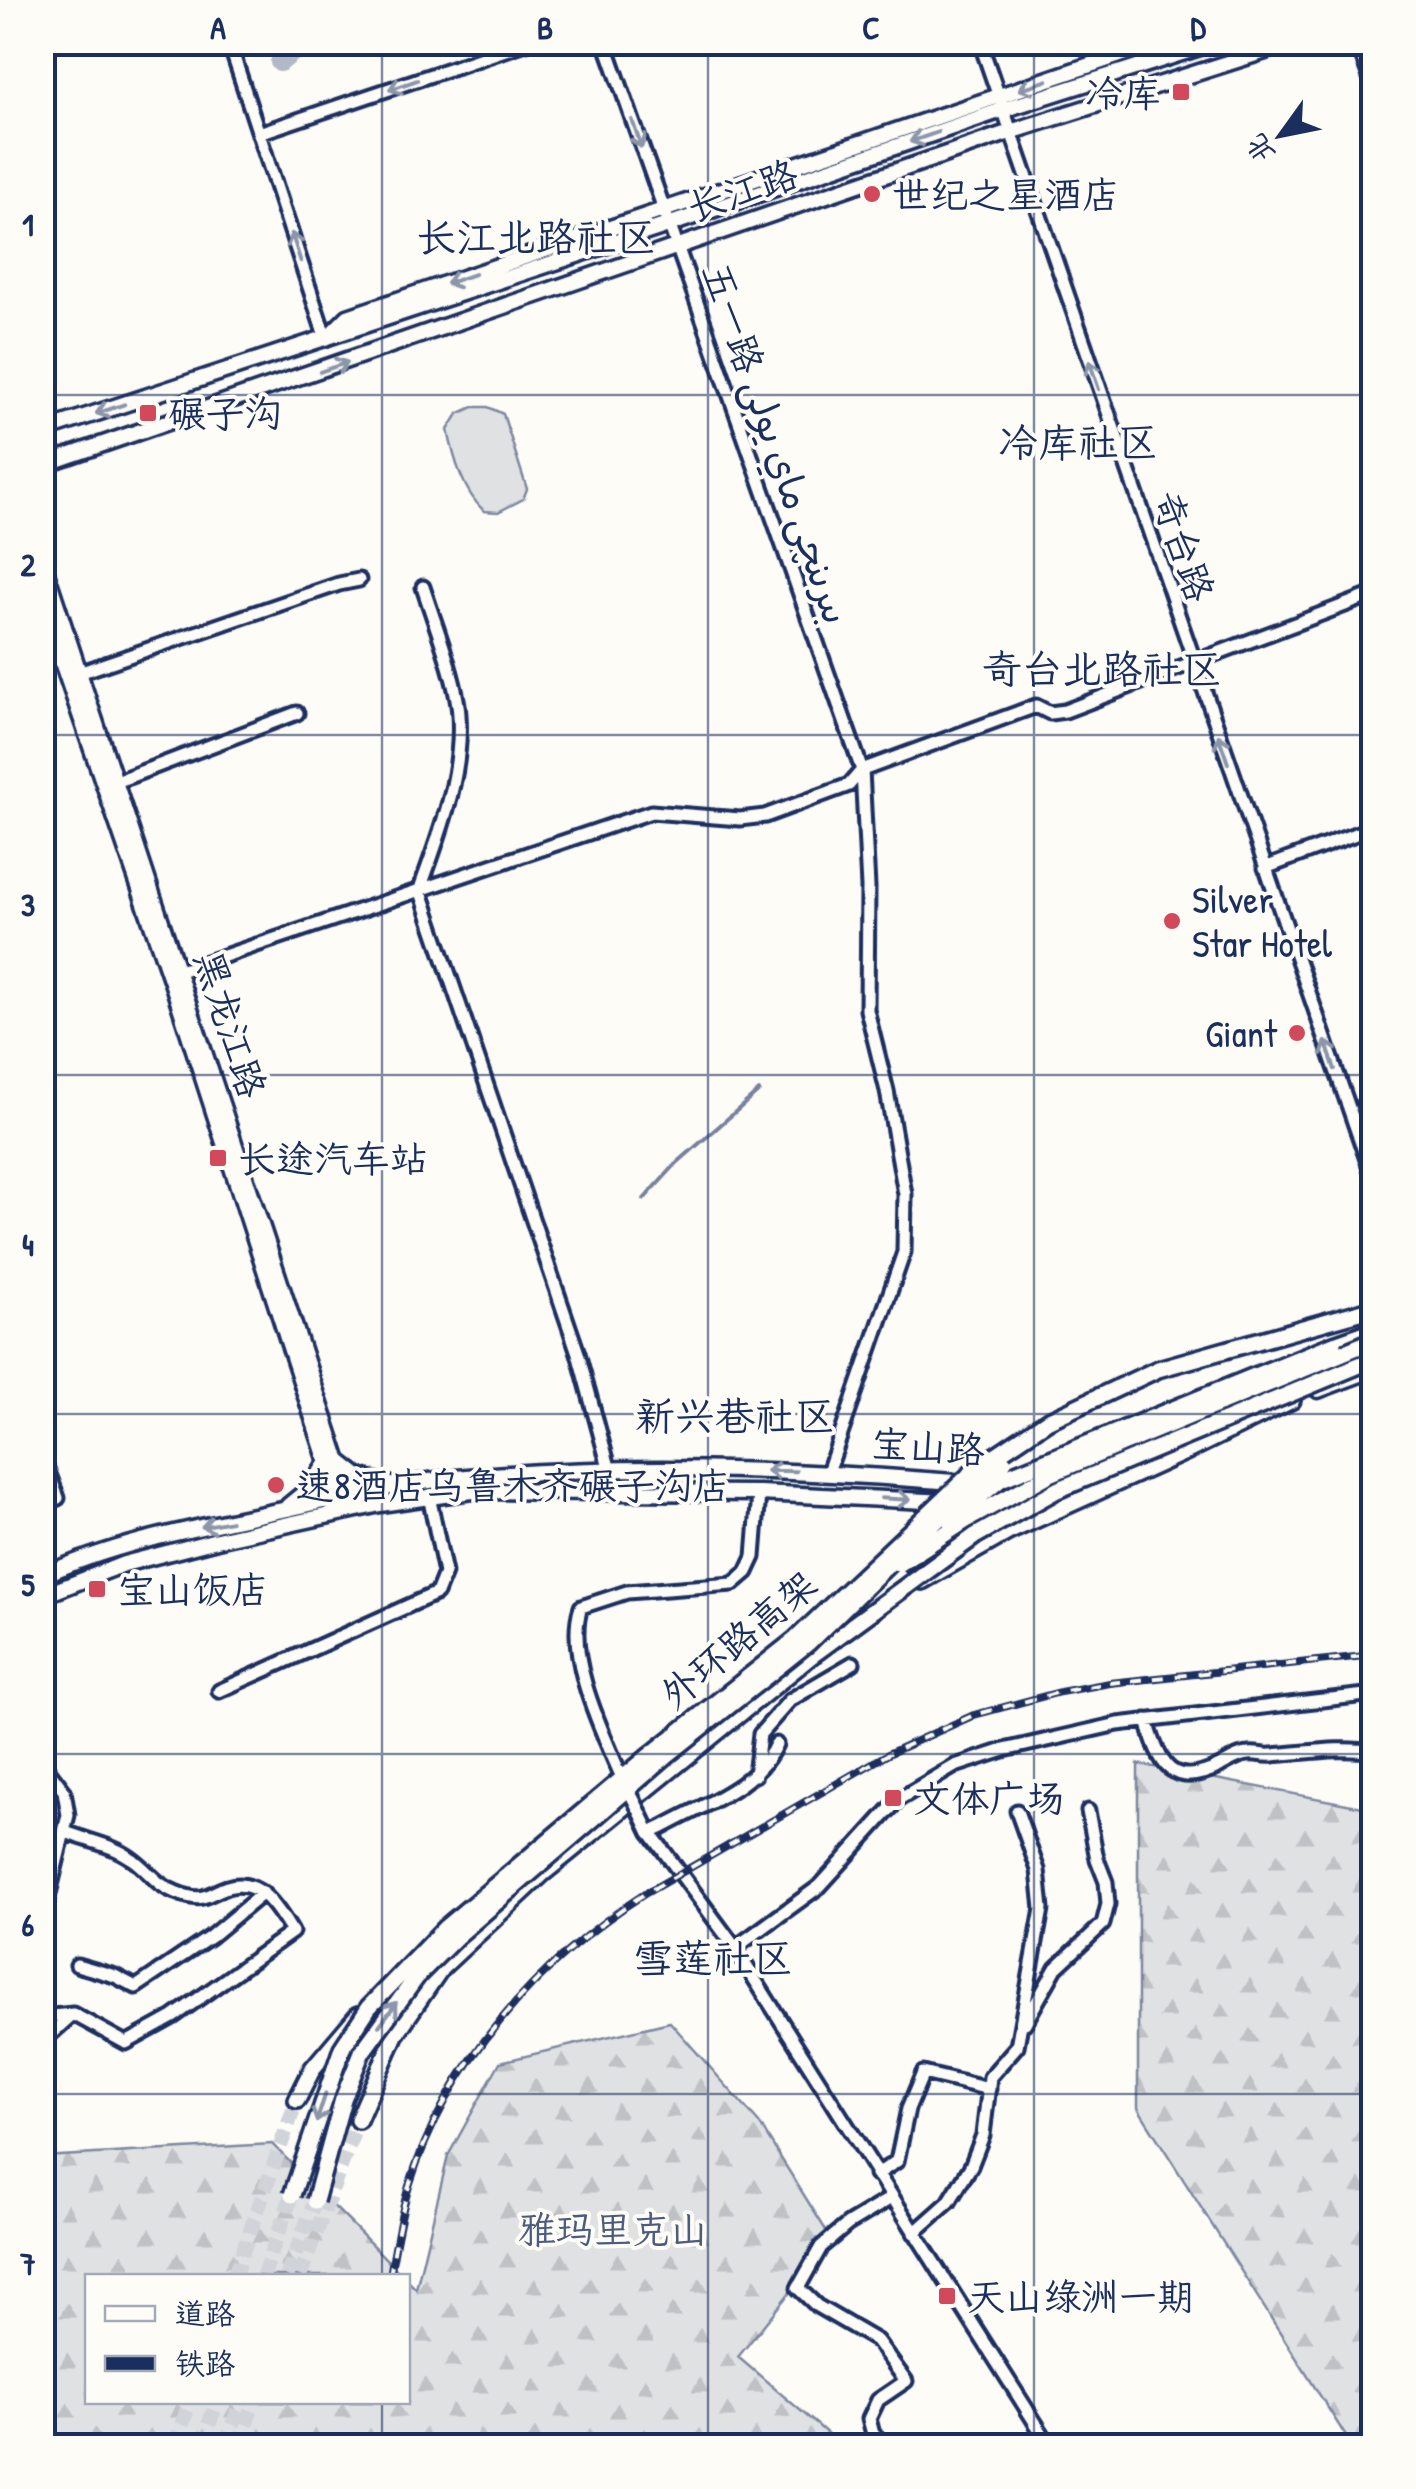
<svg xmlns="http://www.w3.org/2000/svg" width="1416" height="2489" viewBox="0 0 1416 2489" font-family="'Patrick Hand','Playpen Sans Arabic','LXGW WenKai TC',sans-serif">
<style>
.green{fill:#e0e1e3;stroke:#7e88a0;stroke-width:2.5}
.forest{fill:url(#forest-firs);stroke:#7e88a0;stroke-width:2.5}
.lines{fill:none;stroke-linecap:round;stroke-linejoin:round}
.stream{stroke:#76819c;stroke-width:4}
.river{stroke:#b3b8c5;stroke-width:20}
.highway-tunnel{stroke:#d0d3d8;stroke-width:15;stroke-dasharray:15 8;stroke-linecap:butt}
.minor-casing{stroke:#1b2f5e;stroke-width:19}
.major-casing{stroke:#1b2f5e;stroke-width:21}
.highway-casing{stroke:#1b2f5e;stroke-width:22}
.minor{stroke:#fdfcf7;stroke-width:11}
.major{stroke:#fdfcf7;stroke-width:14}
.highway{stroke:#fdfcf7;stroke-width:15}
.rail-casing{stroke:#1b2f5e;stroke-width:8}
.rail{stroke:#fdfcf7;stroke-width:4;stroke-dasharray:11;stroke-linecap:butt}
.minor-bridge-casing{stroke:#1b2f5e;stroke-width:19;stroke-linecap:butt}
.highway-bridge-casing{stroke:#1b2f5e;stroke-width:22;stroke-linecap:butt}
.minor-bridge{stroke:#fdfcf7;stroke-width:11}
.highway-bridge{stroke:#fdfcf7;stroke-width:15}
.oneway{stroke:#8c96aa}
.grid{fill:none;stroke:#1b2f5e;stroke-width:2.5;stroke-opacity:0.55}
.poi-dot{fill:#d1495b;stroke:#fdfcf7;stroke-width:4}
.labels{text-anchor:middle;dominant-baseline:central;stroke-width:8;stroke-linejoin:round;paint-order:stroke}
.poi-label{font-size:38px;fill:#1b2f5e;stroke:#fdfcf7;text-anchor:start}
.street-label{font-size:38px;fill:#1b2f5e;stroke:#fdfcf7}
.park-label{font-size:38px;fill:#4c5c7f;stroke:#fdfcf7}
.neighbourhood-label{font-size:40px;fill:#1b2f5e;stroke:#fdfcf7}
.neatline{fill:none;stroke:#1b2f5e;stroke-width:4}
.grid-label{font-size:32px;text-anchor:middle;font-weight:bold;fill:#1b2f5e}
</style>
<defs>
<pattern id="forest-firs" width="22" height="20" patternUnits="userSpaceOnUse" patternTransform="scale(2.5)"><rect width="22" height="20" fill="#e0e1e3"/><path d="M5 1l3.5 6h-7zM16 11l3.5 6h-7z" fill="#c0c1c5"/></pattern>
</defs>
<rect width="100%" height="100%" fill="#fdfcf7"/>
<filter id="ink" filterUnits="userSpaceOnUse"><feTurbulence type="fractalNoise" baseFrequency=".01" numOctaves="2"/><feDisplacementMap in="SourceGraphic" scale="20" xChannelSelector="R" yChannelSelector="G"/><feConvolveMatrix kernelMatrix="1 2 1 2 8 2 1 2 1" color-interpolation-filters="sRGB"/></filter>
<g filter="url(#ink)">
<path class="green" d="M473,407H488L503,414L527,489L523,499L498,512L484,511C463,491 454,459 448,430L458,414Z"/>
<path class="forest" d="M1138,1764L1373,1809V2446H1352L1138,2108Z
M670,2022L759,2123L832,2240L738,2357L842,2446H43V2157L272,2144L403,2276H88V2402H408V2281L416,2289L448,2156L500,2062Z"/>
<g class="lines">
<path class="stream" d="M644,1199L677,1163L759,1091"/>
<path class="river" d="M280,62L305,42"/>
<path class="highway-tunnel" d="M234,2276L297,2100
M263,2276L292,2195
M287,2276L315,2201
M300,2276L358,2120
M174,2446L190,2402
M201,2446L217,2402
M225,2446L241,2402
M238,2446L254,2402"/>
<g class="minor-casing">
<path id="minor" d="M229,42L326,339
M605,42L862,770L1036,706L1050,713L1065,711L1374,594
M980,42L1374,1180
M1357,42L1374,88
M259,133L529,42
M423,587C434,621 457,681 459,715C463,775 440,833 420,889L578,1353L609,1467
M79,673L339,584L359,580
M115,782L297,713
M1265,868L1374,827
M171,974L651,812L740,819L765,816L849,785L862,770
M42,1456L58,1498L42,1504
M828,1472L904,1252L905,1194L887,1091L867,1010L868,887L862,770
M219,1691L437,1593L445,1573L429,1496
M1147,1720C1159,1765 1172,1790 1220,1766C1229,1761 1239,1754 1249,1754C1257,1753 1264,1756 1272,1755C1306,1753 1340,1746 1374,1752
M42,1762L64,1791L68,1815L42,1923
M619,1771C600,1727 565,1653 581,1607L627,1592L733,1584L747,1572L754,1557L759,1493
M755,1775L760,1734L790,1700L853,1663
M640,1812L650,1833L663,1827C702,1805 758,1786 776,1744
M649,1831L731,1942L1050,2446
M735,1948L820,1886L899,1799L955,1766L1004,1750L1118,1724L1374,1694
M77,1965L115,1976L136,1987L210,1937L263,1893
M42,2017L73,2014L126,2043L173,2017L292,1932C277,1908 260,1877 227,1887C204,1895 205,1904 175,1892C156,1885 148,1870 132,1859C114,1845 87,1841 66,1832
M1025,2023L1056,1968L1103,1924L1108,1904L1106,1882L1097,1859L1088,1811
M42,2042L73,2014
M876,2175L897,2161L908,2109L923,2073L989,2089
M914,2233L949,2202L971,2166L983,2135L990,2077L1017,2046L1042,1909L1038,1870L1017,1811
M887,2446L873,2434L869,2419L878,2400L906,2381L877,2341L817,2306L798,2288L821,2247L848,2224L891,2198"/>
</g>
<g class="major-casing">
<path id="major" d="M328,337L348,317L1158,42
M42,431L668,225L1002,110L1216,42
M42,465L1010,132L1294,42
M42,560L353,1504
M42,604L174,988L341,1505
M1318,1390L1374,1369
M339,1461L358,1476L391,1485
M1072,1470L1100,1464L1214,1414
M1091,1482L1141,1463
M288,1506L310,1488L327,1462
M42,1576C114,1543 191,1529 268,1513C327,1501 386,1485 446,1479C620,1462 794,1469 967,1483
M42,1596L124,1564L217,1540L380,1504L472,1491L759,1493L948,1502"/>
</g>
<g class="highway-casing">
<path id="highway" d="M1334,1344L1374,1330
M922,1581L1008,1532L1183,1453L1292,1400
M297,2100L313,2068L358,2015
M358,2120L395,2035L441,1968L542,1874L811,1656L908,1585"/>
</g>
<use href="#minor" class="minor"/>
<use href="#major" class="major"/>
<use href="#highway" class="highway"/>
<g class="rail-casing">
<path id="rail" d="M390,2276C395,2246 400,2216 409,2186C448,2062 538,1962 646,1893L890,1753L974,1715L1060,1692L1110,1683L1374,1655"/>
</g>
<use href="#rail" class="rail"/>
<g class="minor-bridge-casing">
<path id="minor-bridge" d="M619,1771L640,1812"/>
</g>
<g class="highway-bridge-casing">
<path id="highway-bridge" d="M951,1520L1001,1479L1334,1344
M899,1564L965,1521L1050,1474L1374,1340
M908,1585L975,1536L1057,1490L1374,1359
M292,2195L342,2048L369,2007L445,1928L653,1753L796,1639L977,1468L1047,1421L1158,1369L1374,1308
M315,2201L343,2099L362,2052L418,1975L457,1936L666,1756L808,1643L902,1551L1004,1462"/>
</g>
<use href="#minor-bridge" class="minor-bridge"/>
<use href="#highway-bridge" class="highway-bridge"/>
</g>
<defs><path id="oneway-shaft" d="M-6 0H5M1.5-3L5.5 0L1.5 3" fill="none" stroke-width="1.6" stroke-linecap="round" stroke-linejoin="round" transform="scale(2.5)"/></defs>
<g class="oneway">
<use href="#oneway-shaft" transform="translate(403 85) rotate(161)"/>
<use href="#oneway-shaft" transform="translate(1033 85) rotate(162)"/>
<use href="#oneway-shaft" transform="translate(637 134) rotate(71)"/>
<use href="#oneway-shaft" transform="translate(924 137) rotate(161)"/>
<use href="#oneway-shaft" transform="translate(296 247) rotate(-108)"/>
<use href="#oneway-shaft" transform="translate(460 279) rotate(161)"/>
<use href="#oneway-shaft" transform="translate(334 367) rotate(-19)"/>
<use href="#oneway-shaft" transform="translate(1094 375) rotate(-109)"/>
<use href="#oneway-shaft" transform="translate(110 409) rotate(162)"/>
<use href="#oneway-shaft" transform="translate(1223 749) rotate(-109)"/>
<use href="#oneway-shaft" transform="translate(1330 1055) rotate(-109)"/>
<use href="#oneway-shaft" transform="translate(781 1471) rotate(-179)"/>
<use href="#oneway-shaft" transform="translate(896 1499) rotate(3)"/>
<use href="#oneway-shaft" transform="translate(216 1524) rotate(169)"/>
<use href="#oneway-shaft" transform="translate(388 2014) rotate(-53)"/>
<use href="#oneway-shaft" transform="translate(321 2108) rotate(108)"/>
</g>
</g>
<path class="grid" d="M382,42V2276M708,42V2446M1034,42V2446M42,395H1374M42,735H1374M42,1075H1374M42,1414H1374M42,1754H1374M42,2094H1374M382,2402V2446"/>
<g class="poi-dot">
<rect x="1171" y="82" width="20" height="20" rx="5"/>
<circle cx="872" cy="194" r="10"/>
<rect x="138" y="403" width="20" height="20" rx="5"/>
<circle cx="1172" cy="921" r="10"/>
<circle cx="1297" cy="1033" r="10"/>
<rect x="208" y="1148" width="20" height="20" rx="5"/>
<circle cx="276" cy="1485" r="10"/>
<rect x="87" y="1579" width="20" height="20" rx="5"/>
<rect x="883" y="1788" width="20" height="20" rx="5"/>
<rect x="937" y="2286" width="20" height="20" rx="5"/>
</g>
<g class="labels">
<g class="poi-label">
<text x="1161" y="92" text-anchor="end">冷库</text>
<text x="892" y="194">世纪之星酒店</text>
<text x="168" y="413">碾子沟</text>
<text x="1192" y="899">Silver<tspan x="1192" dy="44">Star Hotel</tspan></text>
<text x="1277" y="1033" text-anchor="end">Giant</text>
<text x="238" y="1158">长途汽车站</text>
<text x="296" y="1485">速8酒店乌鲁木齐碾子沟店</text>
<text x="117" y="1589">宝山饭店</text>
<text x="913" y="1798">文体广场</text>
<text x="967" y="2296">天山绿洲一期</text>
</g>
<g class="street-label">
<text transform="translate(742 190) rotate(-19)">长江路</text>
<text transform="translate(777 443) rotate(71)">五一路 بىرىنچى ماي يولى</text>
<text transform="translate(1184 546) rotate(71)">奇台路</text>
<text transform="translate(231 1024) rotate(72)">黑龙江路</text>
<text transform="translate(928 1446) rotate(4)">宝山路</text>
<text transform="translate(738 1639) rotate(-40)">外环路高架</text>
</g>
<g class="park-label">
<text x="613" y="2229">雅玛里克山</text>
</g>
<g class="neighbourhood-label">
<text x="536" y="236">长江北路社区</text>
<text x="1078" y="441">冷库社区</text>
<text x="1102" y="668">奇台北路社区</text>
<text x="735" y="1415">新兴巷社区</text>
<text x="713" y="1957">雪莲社区</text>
</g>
</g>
<rect width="1416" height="2489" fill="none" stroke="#fdfcf7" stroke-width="110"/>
<rect x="85" y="2274" width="325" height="130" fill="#fdfcf7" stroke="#a3aaba" stroke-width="2.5"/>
<rect x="105" y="2306" width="50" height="15" fill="#fdfcf7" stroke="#a3aaba" stroke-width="2.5"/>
<text x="175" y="2324" font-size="30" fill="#1b2f5e">道路</text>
<rect x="105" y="2356" width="50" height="15" fill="#1b2f5e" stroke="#a3aaba" stroke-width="2.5"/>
<text x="175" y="2374" font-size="30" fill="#1b2f5e">铁路</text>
<g transform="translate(1281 135) rotate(237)" stroke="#fdfcf7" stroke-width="8" paint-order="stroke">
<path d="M0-8L18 38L0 25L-18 38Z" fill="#1b2f5e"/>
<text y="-15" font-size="28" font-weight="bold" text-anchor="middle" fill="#1b2f5e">北</text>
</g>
<rect x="55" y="55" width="1306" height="2379" class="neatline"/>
<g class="grid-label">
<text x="218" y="39">A</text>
<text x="545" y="39">B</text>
<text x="871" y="39">C</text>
<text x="1198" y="39">D</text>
<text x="28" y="236">1</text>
<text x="28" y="576">2</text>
<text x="28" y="916">3</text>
<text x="28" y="1256">4</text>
<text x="28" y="1596">5</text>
<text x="28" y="1936">6</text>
<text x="28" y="2275">7</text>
</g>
</svg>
